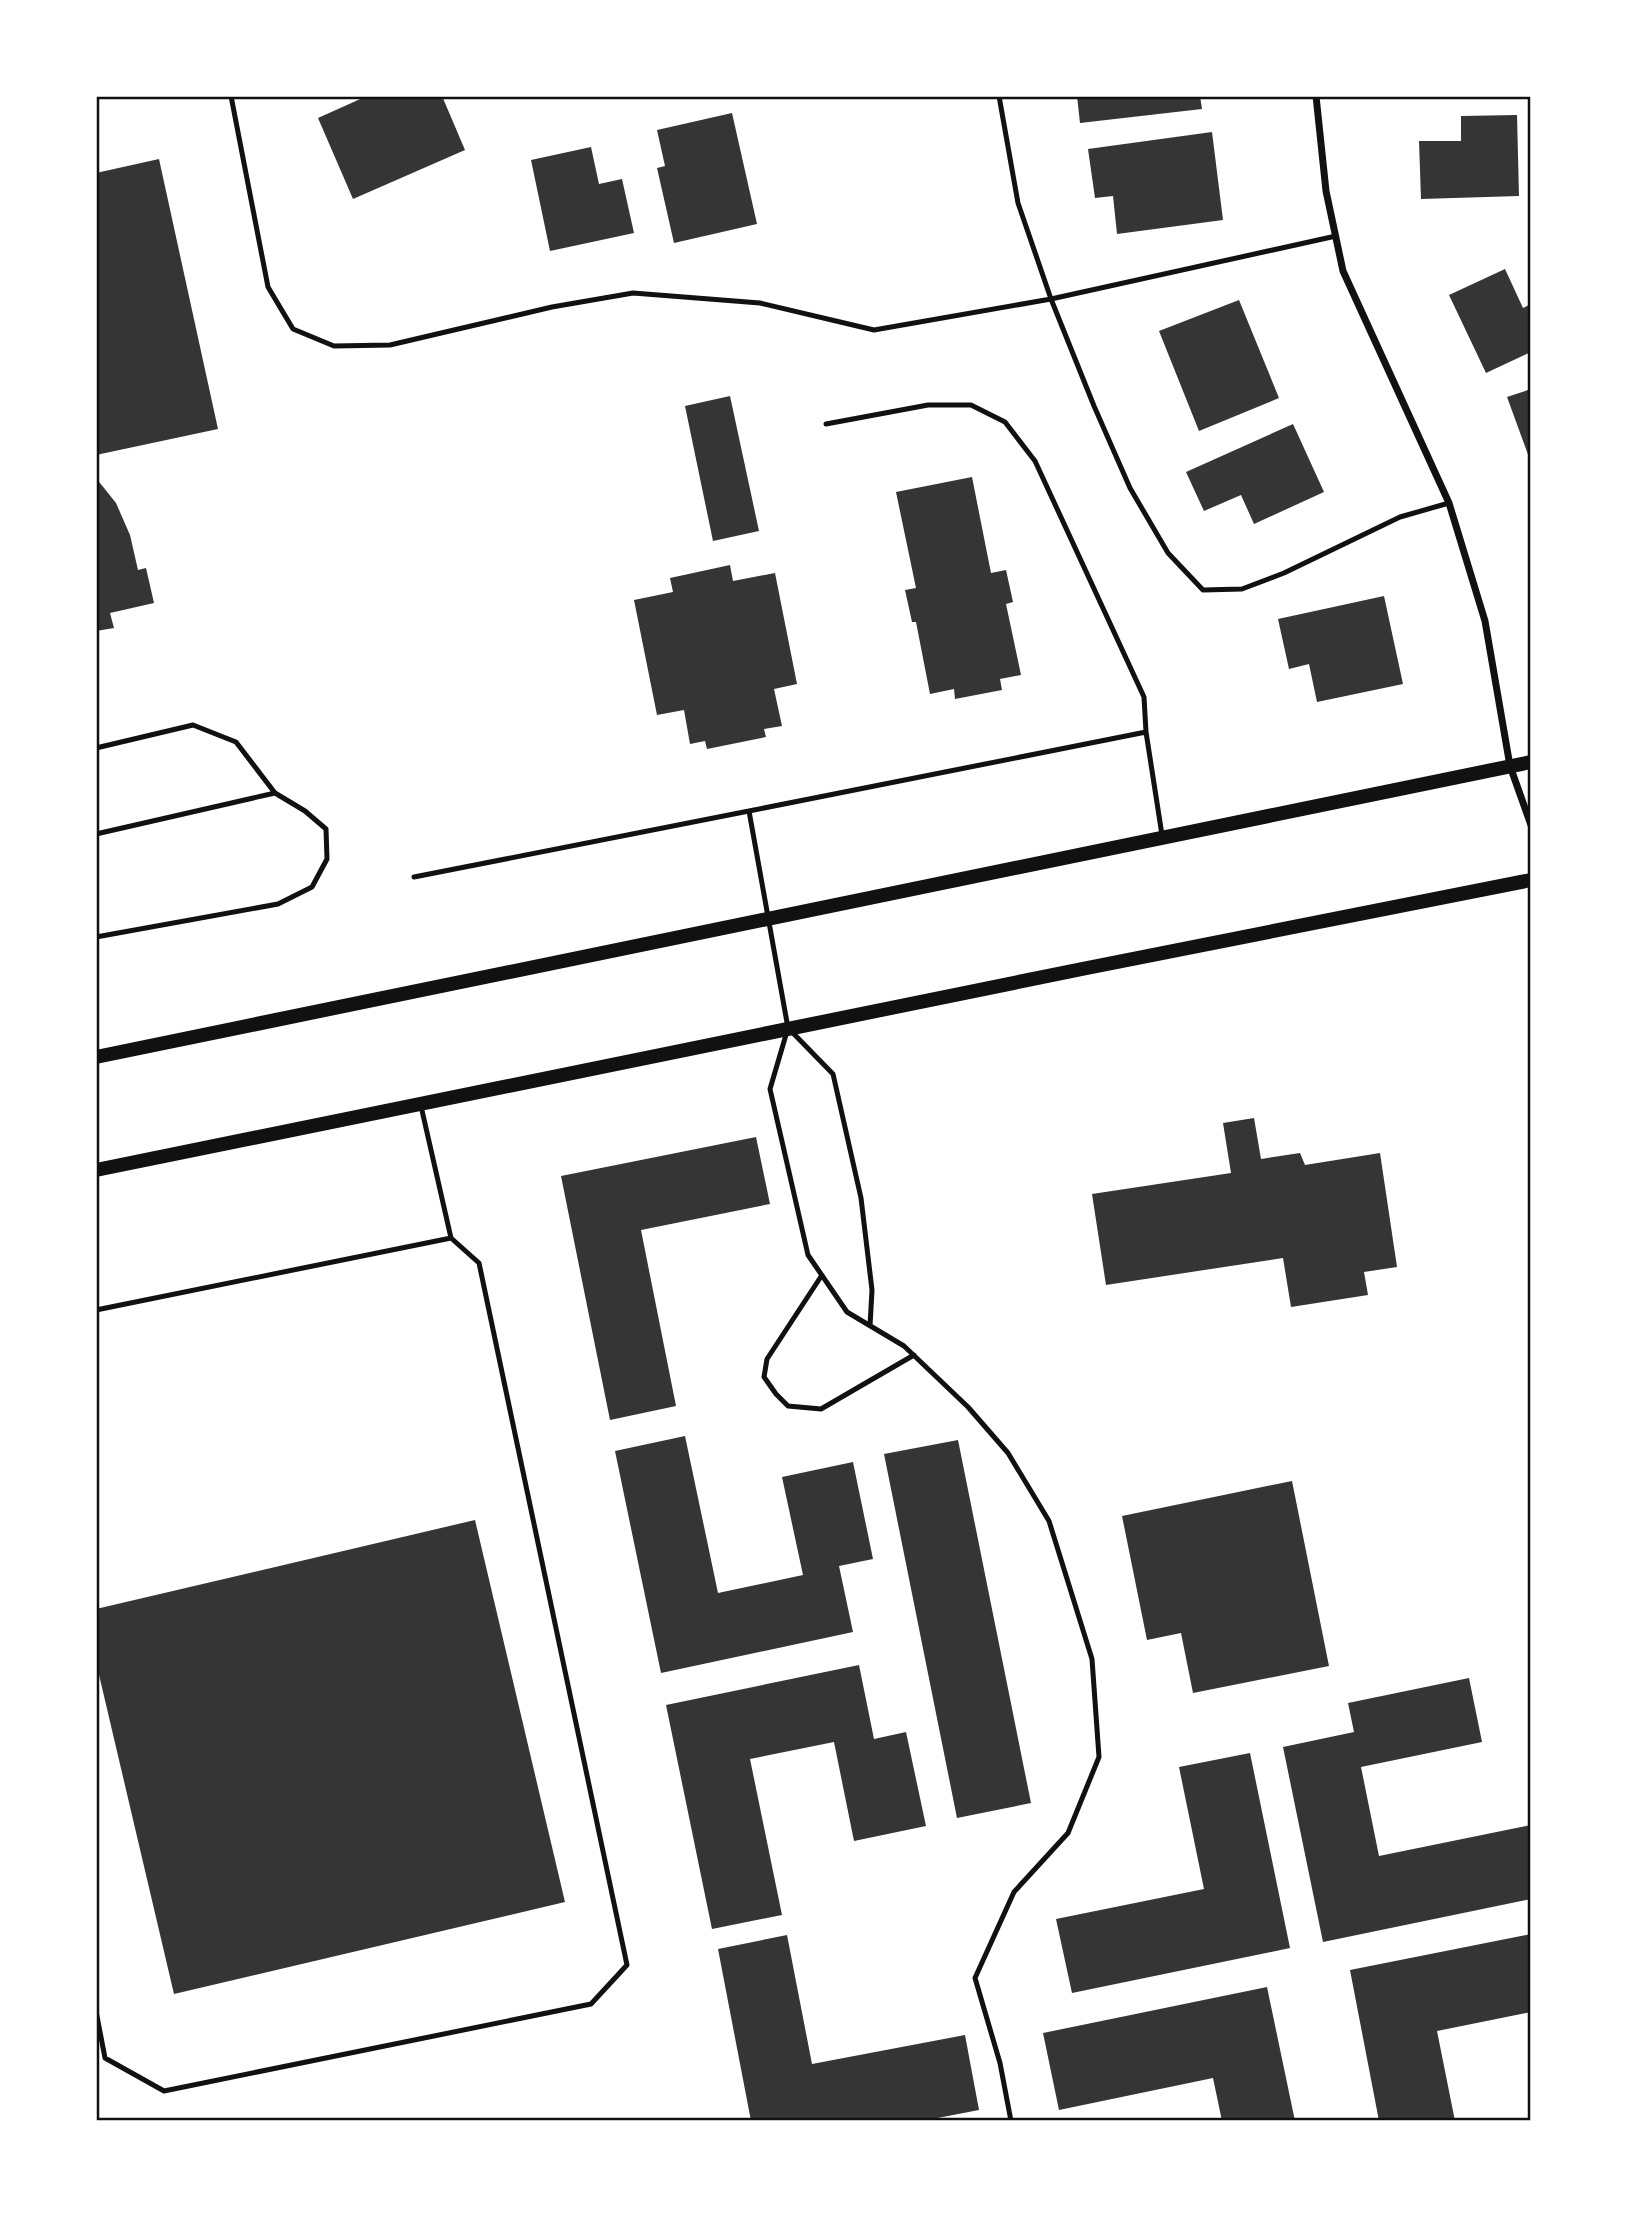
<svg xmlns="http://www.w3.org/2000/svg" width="1627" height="2217" viewBox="0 0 1627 2217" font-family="'DM Sans',sans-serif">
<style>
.building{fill:#353535}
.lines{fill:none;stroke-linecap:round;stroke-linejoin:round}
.service{stroke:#111;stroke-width:5}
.minor{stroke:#111;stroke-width:7}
.secondary{stroke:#111;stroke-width:14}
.neatline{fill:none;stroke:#111;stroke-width:2.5}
</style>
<rect width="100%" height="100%" fill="#fff"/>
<path class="building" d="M367,96H442L465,150L353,199L318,118Z
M1077,96H1200L1202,109L1080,123Z
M732,113L757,224L674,243L657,168L665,166L657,130Z
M1517,115L1519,196L1421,199L1419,141H1461V116Z
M1212,132L1223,220L1117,234L1113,196L1095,198L1088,149Z
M591,147L599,184L622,179L634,233L550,251L531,160Z
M159,159L218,429L96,455V173Z
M1505,269L1523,308L1531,304V352L1486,373L1449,295Z
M1239,300L1279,398L1199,431L1159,331Z
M1531,389V460H1530L1507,397Z
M730,396L759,531L713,541L685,406Z
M1293,424L1324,492L1254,524L1241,495L1204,511L1186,472Z
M972,477L991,573L1006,570L1013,602L1006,604L1021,675L1000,679L1002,690L955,699L954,689L930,694L916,622H912L905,590L916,588L896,492Z
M96,478L116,503L130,535L138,570L146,568L154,603L110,613L114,628L96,631Z
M730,565L733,581L775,573L797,684L774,689L782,726L764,729L766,737L707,749L705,741L690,744L684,710L657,715L634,600L673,592L670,578Z
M1384,596L1403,684L1317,702L1309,664L1289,669L1278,619Z
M1254,1118L1261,1159L1300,1153L1305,1165L1380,1153L1397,1267L1364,1272L1368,1295L1291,1307L1283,1258L1106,1285L1092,1194L1231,1173L1223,1123Z
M756,1137L770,1204L641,1230L676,1406L610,1420L561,1176Z
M685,1436L718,1593L803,1575L782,1477L853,1462L873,1559L839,1566L853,1632L661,1673L615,1451Z
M958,1440L1031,1803L957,1818L884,1454Z
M1292,1481L1329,1666L1193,1693L1181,1633L1147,1640L1122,1516Z
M475,1520L565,1902L174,1994L96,1662V1609Z
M859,1665L874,1739L906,1732L926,1826L854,1841L834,1742L750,1759L782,1915L712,1929L666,1705Z
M1469,1678L1482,1742L1361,1767L1379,1856L1531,1825V1899L1323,1942L1283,1747L1354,1732L1348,1703Z
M1250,1753L1290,1948L1072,1993L1056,1919L1204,1889L1179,1767Z
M1531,1934V2012L1437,2031L1455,2121H1379L1350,1970Z
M787,1935L812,2064L965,2035L979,2110L922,2121H751L718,1949Z
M1267,1987L1295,2121H1222L1213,2078L1059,2110L1043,2033Z"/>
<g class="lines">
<path class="service" d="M231,96L268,287L293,329L334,346L390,345L552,307L633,293L760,303L874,330L1051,299L1336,236
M999,96L1018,203L1051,299L1094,406L1130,488L1168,553L1203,590L1242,589L1284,573L1400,517L1449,503
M826,424L928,405H971L1005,422L1035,461L1144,697L1146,732
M96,748L193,725L236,742L275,793L305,811L326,829L327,859L312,887L278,904L96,937
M96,834L275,793
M414,877L749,811
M791,1031L833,1074L861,1198L872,1290L870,1326
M822,1275L767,1359L764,1377L776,1394L788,1406L821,1409L914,1355
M96,1310L451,1238L421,1106
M96,2011L105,2058L164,2091L591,2004L627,1965L479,1263L451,1238
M1011,2121L1000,2063L975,1978L1014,1892L1068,1833L1099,1757L1092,1659L1049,1521L1008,1453L968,1407L904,1346L847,1312L808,1255L770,1089L788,1028L749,811L1146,732L1162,835"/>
<path class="minor" d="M1316,96L1326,191L1343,271L1449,503L1485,621L1510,766L1531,825"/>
<path class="secondary" d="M96,1057L1531,762
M96,1170L1087,968L1531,880"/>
</g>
<rect width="1627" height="2217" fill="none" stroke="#ffffff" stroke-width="196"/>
<rect x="98" y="98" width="1431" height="2021" class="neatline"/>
</svg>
